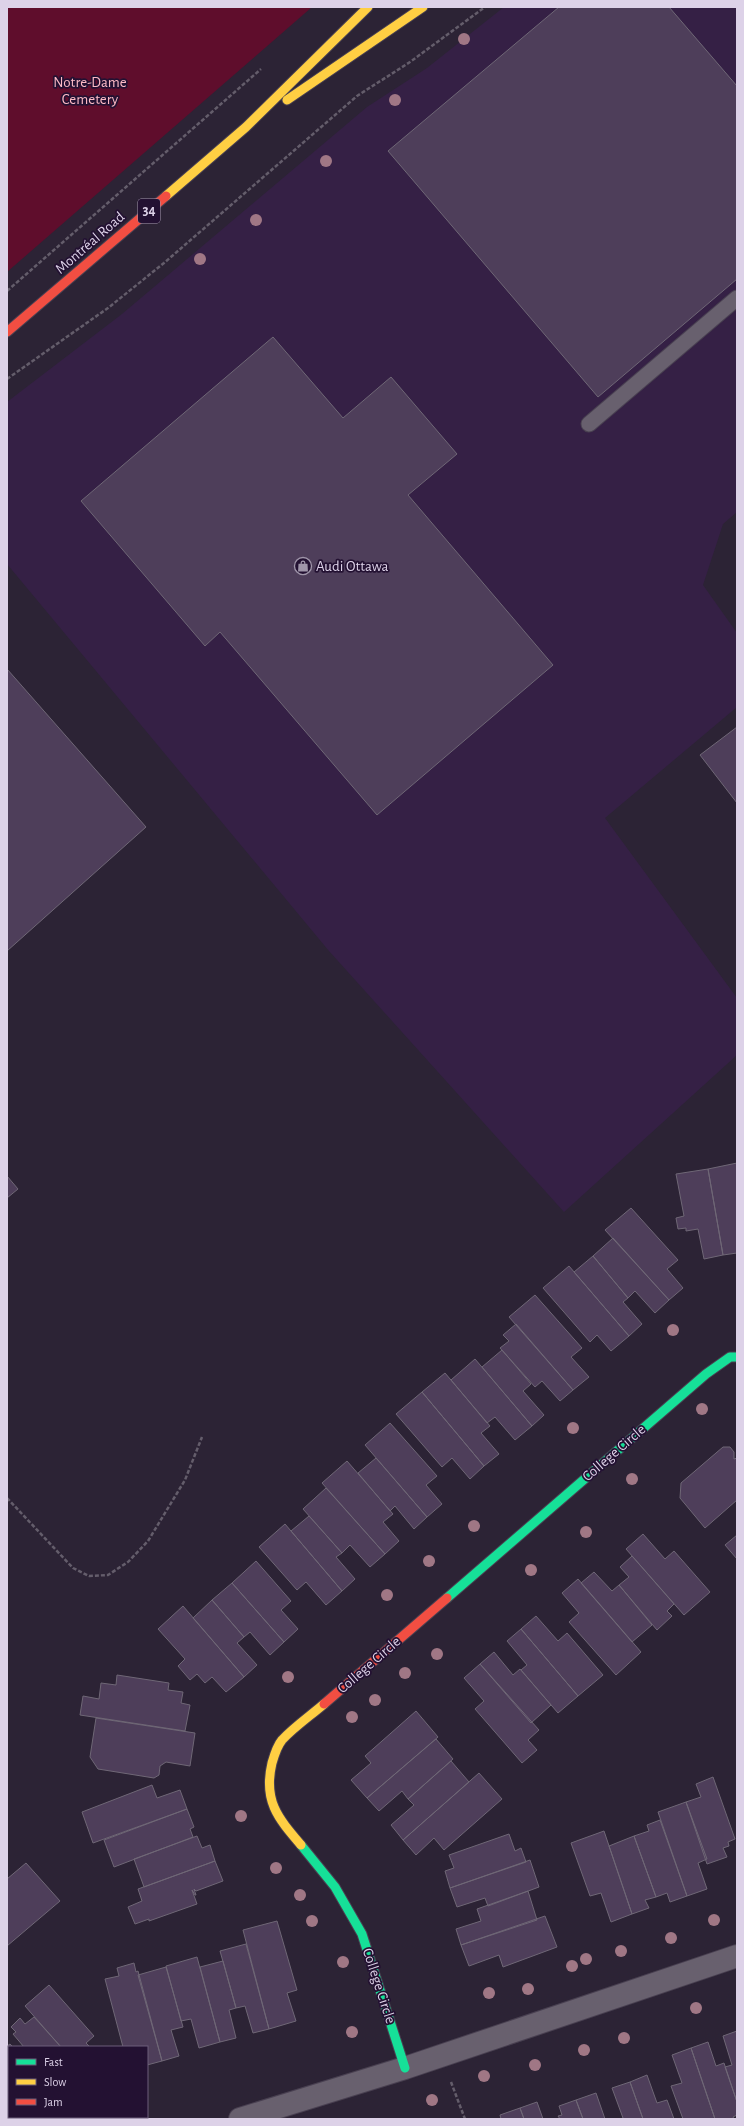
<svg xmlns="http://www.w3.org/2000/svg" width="744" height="2126" viewBox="0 0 744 2126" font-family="'Alegreya Sans',sans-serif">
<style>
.built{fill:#352045}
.green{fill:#5f0d2c}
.building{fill:#4e3e5a;stroke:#6f6776}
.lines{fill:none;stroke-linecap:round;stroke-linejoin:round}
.lane-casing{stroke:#494051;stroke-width:17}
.street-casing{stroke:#494051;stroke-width:24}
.fast-casing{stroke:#494051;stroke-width:11}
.slow-casing{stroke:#494051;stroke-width:11}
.jam-casing{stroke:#494051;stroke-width:11}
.path{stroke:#645d6b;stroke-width:2.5;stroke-dasharray:4 2;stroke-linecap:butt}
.lane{stroke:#68606e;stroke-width:15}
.street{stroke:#68606e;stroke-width:22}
.fast{stroke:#16e098;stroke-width:9}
.slow{stroke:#ffcf43;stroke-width:9}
.jam{stroke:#f24e42;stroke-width:9}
.tree{fill:#a07785}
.labels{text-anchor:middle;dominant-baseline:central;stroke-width:3.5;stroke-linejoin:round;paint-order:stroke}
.shield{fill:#231132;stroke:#a598b1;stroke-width:1}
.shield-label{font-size:14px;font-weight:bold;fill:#ddd2e8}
.park-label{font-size:15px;fill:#febbc6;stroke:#231132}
.street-label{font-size:15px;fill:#ddd2e8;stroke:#231132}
.poi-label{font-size:15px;fill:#ddd2e8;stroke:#231132;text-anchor:start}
</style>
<rect width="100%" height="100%" fill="#2c2335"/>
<path class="built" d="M504,7H737V512L723,524L703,585L737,633V707L605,818L737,998V1055L564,1212L329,951L7,564V402L122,314L367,107L427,68Z"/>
<path class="green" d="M7,7H312L7,272Z"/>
<path class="building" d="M559,7H669L737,86V279L598,397L388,151Z
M273,337L343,418L391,377L457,454L408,495L553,665L377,815L220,632L205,646L81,501Z
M7,669L146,827L7,951Z
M737,727V803L700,755Z
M737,1163V1253L723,1255L708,1169Z
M708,1169L723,1255L704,1259L698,1229L686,1231V1228L678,1229L676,1218L684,1216L676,1174Z
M7,1176L18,1189L7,1198Z
M631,1208L678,1260L667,1269L683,1288L669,1300L605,1230Z
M613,1238L669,1300L655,1313L635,1291L628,1298L593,1256Z
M593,1256L628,1298L623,1302L642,1324L629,1336L574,1272Z
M569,1266L629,1336L611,1351L597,1335L590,1342L543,1288Z
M535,1295L582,1348L571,1357L589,1377L573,1390L509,1317Z
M516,1324L573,1390L560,1401L542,1381L535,1387L500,1348L509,1341L503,1335Z
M502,1350L531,1384L523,1391L544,1415L532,1426L482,1367Z
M475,1359L532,1426L515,1440L495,1417L487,1423L451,1380Z
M445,1373L490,1426L481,1433L499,1454L484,1466L422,1392Z
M422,1392L484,1466L470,1479L452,1458L442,1467L396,1414Z
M390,1423L437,1476L426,1485L442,1504L427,1517L365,1445Z
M723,1447H730L734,1452V1459L737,1458V1500L705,1528L680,1498L681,1483Z
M376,1458L427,1517L414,1529L395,1506L390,1511L358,1473Z
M347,1461L393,1514L383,1522L399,1541L385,1554L322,1483Z
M326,1488L385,1554L370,1567L350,1545L342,1553L303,1509Z
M309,1516L342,1553L336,1557L355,1579L342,1591L291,1531Z
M285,1524L342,1591L326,1605L306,1582L297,1590L259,1547Z
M643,1534L665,1559L674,1551L710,1592L684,1615L626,1549Z
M737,1535V1559L725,1545Z
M632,1556L674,1604L667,1611L672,1616L657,1630L619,1585L629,1577L620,1567Z
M256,1561L291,1601L281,1610L298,1629L284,1642L232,1583Z
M594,1572L612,1591L619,1585L652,1625L632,1642L581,1583Z
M578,1579L641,1652L616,1675L569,1622L579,1613L562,1593Z
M232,1583L284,1642L270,1655L250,1632L244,1637L212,1600Z
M212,1600L244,1637L237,1643L257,1665L244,1677L193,1618Z
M183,1606L244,1677L226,1692L212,1677L205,1683L197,1674L190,1680L178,1666L185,1659L158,1629Z
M536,1616L558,1641L567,1633L603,1675L578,1696L521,1629Z
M521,1629L578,1696L558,1713L521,1670L527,1665L507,1641Z
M494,1652L513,1675L520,1669L551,1705L531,1723L480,1664Z
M480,1664L539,1730L528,1740L537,1750L522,1763L475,1709L484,1701L464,1678Z
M117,1675L169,1683L168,1690L183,1692L181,1703L190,1705L185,1731L80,1715L83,1696L99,1699L101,1683L116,1685Z
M416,1711L438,1737L367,1798L351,1780L371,1763L365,1756Z
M96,1718L195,1733L190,1766L166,1762L160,1766L159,1775L154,1778L98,1769L90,1757Z
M436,1739L453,1759L408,1799L402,1791L379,1811L367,1798Z
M451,1761L469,1782L403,1840L391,1825L414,1805L408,1799Z
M479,1773L502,1799L444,1850L434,1838L416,1855L403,1840Z
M713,1777L735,1839L728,1842L729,1846L723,1848L727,1857L707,1864L686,1802L701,1797L696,1784Z
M152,1785L157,1798L180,1790L187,1809L93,1843L82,1812Z
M686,1802L707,1859L698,1863L707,1889L687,1896L658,1812Z
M187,1809L194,1827L190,1829L193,1837L114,1867L104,1840Z
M660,1820L687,1896L670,1902L667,1893L656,1897L634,1836L649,1831L647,1825Z
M604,1831L632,1914L611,1922L601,1893L590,1896L571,1843Z
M509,1834L515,1851L521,1848L526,1862L450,1888L445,1871L454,1868L449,1855Z
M197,1836L202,1848L210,1845L215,1861L144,1887L134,1859Z
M634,1836L656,1897L645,1900L649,1908L632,1914L609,1846Z
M530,1860L539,1887L488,1906L485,1898L457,1907L450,1888Z
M215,1861L223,1881L196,1891L194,1889L196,1895H195L192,1890L197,1904L149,1921V1919L135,1924L128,1907L142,1901L138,1889Z
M26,1863L60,1901L7,1946V1879Z
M528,1891L537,1920L461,1945L456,1929L481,1921L477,1909Z
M545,1916L557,1947L503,1967L499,1955L469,1966L461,1945Z
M277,1921L297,1990L287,1993L296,2021L269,2029L243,1930Z
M246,1944L269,2029L253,2033L245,2006L236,2008L220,1951Z
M197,1957L220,2042L199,2048L191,2019L181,2021L166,1966Z
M223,1961L236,2008L229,2010L236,2038L220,2042L200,1967Z
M134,1963L136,1972L138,1971L162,2061L147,2065V2047H123L105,1979L119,1976L117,1968Z
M166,1967L183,2027L171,2030L179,2056L162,2061L138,1975Z
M49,1985L94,2036L86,2043L90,2047H61L25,2006Z
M34,2017L61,2047H24L13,2034L16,2032L11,2027L20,2018L25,2024Z
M737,2031V2102L725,2067L732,2065L723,2036Z
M708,2042L716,2066L724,2063L737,2102V2115L733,2117L734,2119H715L691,2048Z
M10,2044L13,2047H9V2068L7,2066V2046Z
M691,2048L715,2119H683L671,2086L682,2083L672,2055Z
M7,2066L9,2068V2117H51L53,2119H8Z
M647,2075L657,2103L667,2100L674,2119H643L630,2082Z
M630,2082L643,2119H621L623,2118L612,2088Z
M596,2093L605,2119H583L576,2100Z
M576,2100L583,2119H560L558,2116L562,2115L559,2106Z
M537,2102L543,2119H524L520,2108Z
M520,2108L524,2119H501L500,2115Z"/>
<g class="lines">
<g class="lane-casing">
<path id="lane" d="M589,424L737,298"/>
</g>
<g class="street-casing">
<path id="street" d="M240,2119L405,2068L737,1956"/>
</g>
<g class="fast-casing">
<path id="fast" d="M447,1598L706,1374L730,1357H737
M301,1845L335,1887L362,1934L405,2068"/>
</g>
<g class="slow-casing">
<path id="slow" d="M287,100L423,7
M166,196L246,127L368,7
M301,1845C278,1818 263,1801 272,1763C274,1756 277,1746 282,1740C294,1727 310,1716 324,1704"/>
</g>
<g class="jam-casing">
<path id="jam" d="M7,332L166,196
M324,1704L447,1598"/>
</g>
<path class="path" d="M7,291L261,69
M7,379L108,308L164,263L357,96L410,62L485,7
M7,1498L73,1568L89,1576L108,1575L128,1562L148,1541L185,1480L202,1437
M451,2082L465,2119"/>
<use href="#lane" class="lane"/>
<use href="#street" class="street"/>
<use href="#fast" class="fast"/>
<use href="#slow" class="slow"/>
<use href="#jam" class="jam"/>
</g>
<g class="tree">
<circle cx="464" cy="39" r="6"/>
<circle cx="395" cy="100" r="6"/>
<circle cx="326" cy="161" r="6"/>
<circle cx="256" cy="220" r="6"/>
<circle cx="200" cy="259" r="6"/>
<circle cx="673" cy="1330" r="6"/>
<circle cx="702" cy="1409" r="6"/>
<circle cx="573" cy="1428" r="6"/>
<circle cx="632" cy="1479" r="6"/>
<circle cx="474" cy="1526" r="6"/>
<circle cx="586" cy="1532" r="6"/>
<circle cx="429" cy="1561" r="6"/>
<circle cx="531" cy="1570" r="6"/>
<circle cx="387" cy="1595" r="6"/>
<circle cx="437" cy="1654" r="6"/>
<circle cx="405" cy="1673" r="6"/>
<circle cx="288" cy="1677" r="6"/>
<circle cx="375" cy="1700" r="6"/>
<circle cx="352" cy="1717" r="6"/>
<circle cx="241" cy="1816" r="6"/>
<circle cx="276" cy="1868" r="6"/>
<circle cx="300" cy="1895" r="6"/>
<circle cx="714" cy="1920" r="6"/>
<circle cx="312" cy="1921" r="6"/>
<circle cx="671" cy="1938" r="6"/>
<circle cx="621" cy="1951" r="6"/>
<circle cx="586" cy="1959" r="6"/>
<circle cx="343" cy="1962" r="6"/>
<circle cx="572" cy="1966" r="6"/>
<circle cx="528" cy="1989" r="6"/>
<circle cx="489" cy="1993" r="6"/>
<circle cx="696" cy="2008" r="6"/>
<circle cx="352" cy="2032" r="6"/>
<circle cx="624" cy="2038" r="6"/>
<circle cx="584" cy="2050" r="6"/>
<circle cx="535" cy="2065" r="6"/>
<circle cx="484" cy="2076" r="6"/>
<circle cx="432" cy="2100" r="6"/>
</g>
<defs>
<g id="shop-ring" transform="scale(0.9)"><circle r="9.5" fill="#231132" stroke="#9f95a9" stroke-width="1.5"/><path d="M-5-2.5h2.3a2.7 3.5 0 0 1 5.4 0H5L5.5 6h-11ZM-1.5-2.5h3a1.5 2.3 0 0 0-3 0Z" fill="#9f95a9"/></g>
</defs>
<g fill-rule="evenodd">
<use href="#shop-ring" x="303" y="566"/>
</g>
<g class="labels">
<rect class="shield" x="138" y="199" width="22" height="24" rx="3"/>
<g class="shield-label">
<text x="149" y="211">34</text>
</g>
<g class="park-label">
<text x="90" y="82">Notre-Dame<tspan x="90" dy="17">Cemetery</tspan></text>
</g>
<g class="street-label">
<text transform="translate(90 243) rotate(-41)">Montréal Road</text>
<text transform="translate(614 1453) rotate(-41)">College Circle</text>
<text transform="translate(369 1665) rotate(-41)">College Circle</text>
<text transform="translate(379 1986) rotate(72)">College Circle</text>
</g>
<g class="poi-label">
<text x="316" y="566">Audi Ottawa</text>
</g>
</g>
<rect width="744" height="2126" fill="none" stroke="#ddd2e8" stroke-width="16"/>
<rect x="8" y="2046" width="140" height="72" fill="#231132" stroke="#6d5e7b"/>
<rect x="16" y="2059" width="20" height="6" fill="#16e098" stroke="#6d5e7b"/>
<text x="44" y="2066" font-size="12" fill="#ddd2e8">Fast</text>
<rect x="16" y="2079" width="20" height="6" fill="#ffcf43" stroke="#6d5e7b"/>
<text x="44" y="2086" font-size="12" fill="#ddd2e8">Slow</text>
<rect x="16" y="2099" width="20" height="6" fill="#f24e42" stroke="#6d5e7b"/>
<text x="44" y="2106" font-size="12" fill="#ddd2e8">Jam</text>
</svg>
